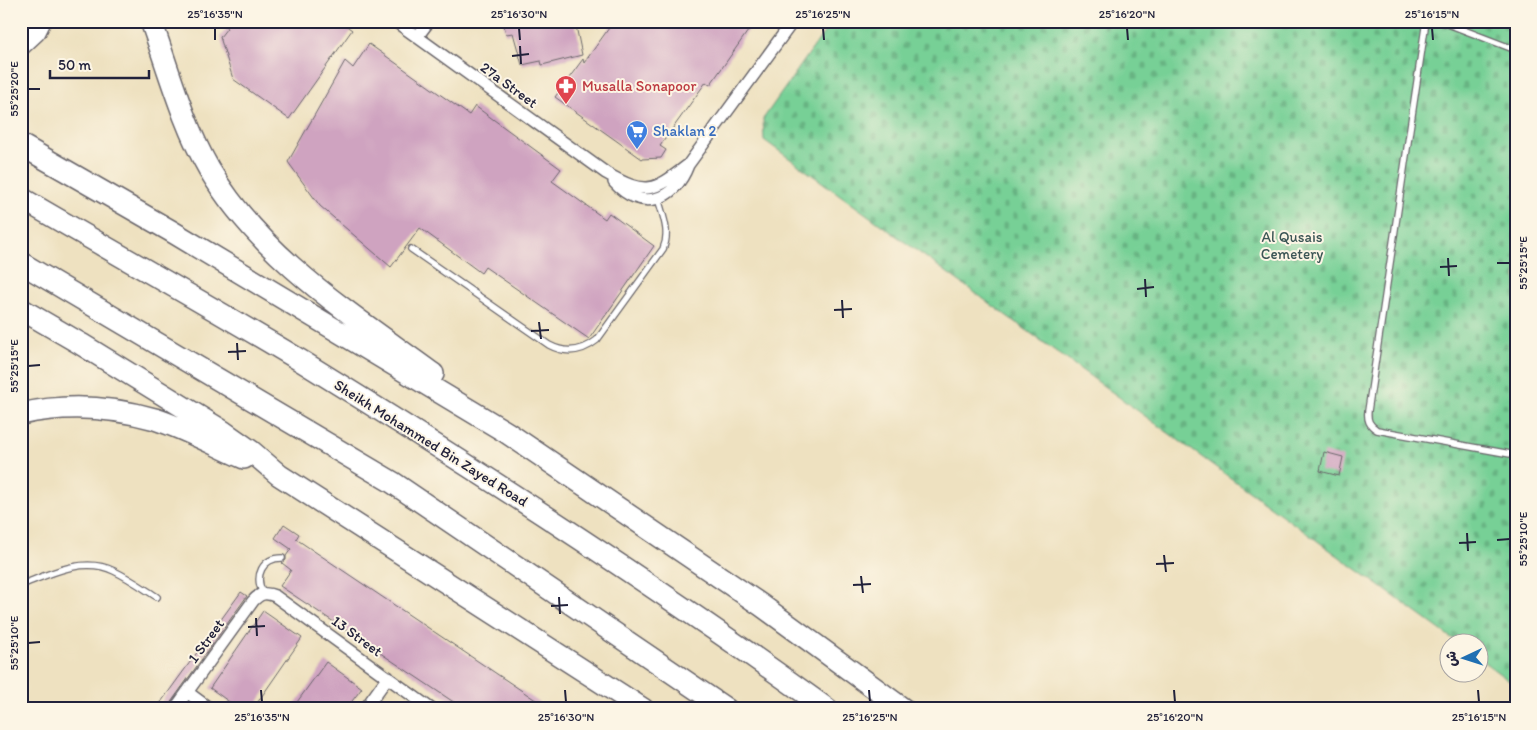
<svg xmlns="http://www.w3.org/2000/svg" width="1537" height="730" viewBox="0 0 1537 730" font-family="Itim,'Playpen Sans Arabic',sans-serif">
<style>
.cemetery{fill:url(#cemetery-stones);stroke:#4c7968}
.building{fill:#cfa3c0}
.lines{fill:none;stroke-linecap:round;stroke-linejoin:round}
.service-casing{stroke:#69656a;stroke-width:8}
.minor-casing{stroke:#69656a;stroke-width:14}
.motorway-casing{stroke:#69656a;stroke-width:24}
.service{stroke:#fff;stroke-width:5.5}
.minor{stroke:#fff;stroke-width:11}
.motorway{stroke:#fff;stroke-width:21}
.ticks{fill:none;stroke:#22223b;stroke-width:2}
.labels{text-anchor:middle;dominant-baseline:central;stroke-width:4;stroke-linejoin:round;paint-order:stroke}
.street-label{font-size:15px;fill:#22223b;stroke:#fcf5e5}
.health-label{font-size:15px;fill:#be3a42;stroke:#fcf5e5;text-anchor:start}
.shop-label{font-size:15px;fill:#366cbe;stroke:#fcf5e5;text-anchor:start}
.park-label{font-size:15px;fill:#3c5656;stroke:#fcf5e5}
.neatline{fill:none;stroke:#22223b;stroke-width:2}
.ticks-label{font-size:12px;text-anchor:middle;fill:#22223b}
</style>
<defs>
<pattern id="cemetery-stones" width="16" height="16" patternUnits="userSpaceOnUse" patternTransform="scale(1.25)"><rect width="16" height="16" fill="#77d096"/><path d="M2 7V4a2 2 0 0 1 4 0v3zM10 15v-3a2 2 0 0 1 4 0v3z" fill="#67b282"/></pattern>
</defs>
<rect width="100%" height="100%" fill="#fcf5e5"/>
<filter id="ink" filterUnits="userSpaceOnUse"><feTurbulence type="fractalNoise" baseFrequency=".02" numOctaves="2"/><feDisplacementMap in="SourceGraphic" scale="10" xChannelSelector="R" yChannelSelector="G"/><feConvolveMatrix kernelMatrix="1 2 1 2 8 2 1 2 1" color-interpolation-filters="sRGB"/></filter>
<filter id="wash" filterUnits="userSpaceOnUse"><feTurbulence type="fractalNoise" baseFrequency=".0096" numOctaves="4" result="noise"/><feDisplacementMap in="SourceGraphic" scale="20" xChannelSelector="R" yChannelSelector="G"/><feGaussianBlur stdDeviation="1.12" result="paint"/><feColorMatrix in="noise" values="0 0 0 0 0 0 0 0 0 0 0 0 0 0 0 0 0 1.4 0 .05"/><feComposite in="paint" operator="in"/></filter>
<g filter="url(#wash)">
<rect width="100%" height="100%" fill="#eee1c0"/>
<path class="cemetery" d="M832,21H1516V686L1480,659V642H1457L764,140L763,119Z"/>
<g id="blocks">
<path class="building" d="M219,21H340L352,30L289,119L233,79L220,37L227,28Z
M503,21H575L582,55L542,65L541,61L522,65L513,33L506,34Z
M614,21H654L664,28L669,21H755L710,85L706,82L660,146L666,150L661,158L642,159L555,97L583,59L584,63Z
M369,44L469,115L475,106L561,169L552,181L605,219L609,213L654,246L589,339L485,267L481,273L420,228L391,267L320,206L288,162L345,61L353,68Z
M1324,452L1343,457L1339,476L1320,471Z
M284,524L299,534L296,539L549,709H464L280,586L291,570L282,563L286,560V556L291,549L275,538Z
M241,592L247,596L169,705L168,709H156Z
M263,611L302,638L253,709H239L210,688Z
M326,662L362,688L346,709H292Z"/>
</g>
</g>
<g filter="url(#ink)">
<use href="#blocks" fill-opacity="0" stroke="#69656a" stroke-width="1"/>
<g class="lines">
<g class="service-casing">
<path id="service" d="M1426,21L1368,411C1367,420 1369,425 1377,430L1516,455
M1440,21L1516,50
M411,249L549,345C566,354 582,352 597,340L663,249C671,232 662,214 658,198
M21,585C50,574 83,556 114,571C129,578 143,588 157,597
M263,593C254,576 262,558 282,558"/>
</g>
<g class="minor-casing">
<path id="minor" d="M395,21L606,173C646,196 653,192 688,165
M417,37L429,21
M614,182C641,212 674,202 688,165L793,21
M187,692L210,709
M175,709L253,601C260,593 266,592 275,596L431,709
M365,709L388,677"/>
</g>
<g class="motorway-casing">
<path id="motorway" d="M151,21C169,71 183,124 209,169C261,258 353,315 433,374
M21,44L35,31L40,21
M21,145L171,231L506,432L761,605L903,709
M21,198C115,253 210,306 303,362C481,472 657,586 827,709
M21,263L392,482L726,709
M21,309L81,344L224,432L251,451L279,475L643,709
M21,414C65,404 112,407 155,419C186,429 215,445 244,458"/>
</g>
<use href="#service" class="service"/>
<use href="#minor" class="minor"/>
<use href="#motorway" class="motorway"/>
</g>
</g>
<path class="ticks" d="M215,28V40M519,28L520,40M823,28L824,40M1127,28L1128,40M1432,28L1433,40M520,46L521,64M512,56L529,54M28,89H40M1448,258L1449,276M1497,263H1510M1440,267L1457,266M1145,279L1146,297M1137,289L1154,287M842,300L843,318M834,310L852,309M539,322L541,339M531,331L549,330M237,343L238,360M228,352L246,351M28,366L40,365M1467,533L1468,551M1497,540L1510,539M1459,543L1476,542M1164,555L1166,572M1156,564L1174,563M861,576L863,593M853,585L871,584M559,597L560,614M551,606L568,605M256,618L257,636M248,627L265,626M28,643L40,642M261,690L262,702M565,690L566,702M869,690L870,702M1174,690L1175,702M1478,690L1479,702"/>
<defs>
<g id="pharmacy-pin" transform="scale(1.125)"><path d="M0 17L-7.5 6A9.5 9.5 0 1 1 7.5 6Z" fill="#e0444e" stroke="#fcf5e5"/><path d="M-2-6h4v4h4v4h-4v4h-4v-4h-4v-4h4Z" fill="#fff"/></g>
<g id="supermarket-pin" transform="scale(1.125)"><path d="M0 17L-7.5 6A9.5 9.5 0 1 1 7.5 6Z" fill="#3f7fe0" stroke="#fcf5e5"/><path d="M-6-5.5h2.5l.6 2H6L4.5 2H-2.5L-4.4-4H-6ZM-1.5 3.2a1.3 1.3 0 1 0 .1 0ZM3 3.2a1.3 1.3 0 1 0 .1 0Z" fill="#fff"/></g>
</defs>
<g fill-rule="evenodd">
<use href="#pharmacy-pin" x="566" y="86"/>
<use href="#supermarket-pin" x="637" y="131"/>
</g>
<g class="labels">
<g class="street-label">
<text transform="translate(509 85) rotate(36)">27a Street</text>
<text transform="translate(431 443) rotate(32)">Sheikh Mohammed Bin Zayed Road</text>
<text transform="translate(357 636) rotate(36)">13 Street</text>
<text transform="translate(206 641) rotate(-54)">1 Street</text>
</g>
<g class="health-label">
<text x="582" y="86">Musalla Sonapoor</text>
</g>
<g class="shop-label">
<text x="653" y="131">Shaklan 2</text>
</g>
<g class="park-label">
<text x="1292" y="237">Al Qusais<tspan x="1292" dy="17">Cemetery</tspan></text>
</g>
</g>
<rect width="1537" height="730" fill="none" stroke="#fcf5e5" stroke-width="55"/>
<g transform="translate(1464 658) rotate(266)"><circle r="24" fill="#fcf5e5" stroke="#a5a1a1"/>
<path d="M0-4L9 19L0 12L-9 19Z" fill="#1f6fb2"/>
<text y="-8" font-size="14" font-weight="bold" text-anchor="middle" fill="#22223b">ش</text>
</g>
<path d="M50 70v8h99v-8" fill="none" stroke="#22223b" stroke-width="2.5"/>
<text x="58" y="70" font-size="15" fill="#22223b" stroke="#fcf5e5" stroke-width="4" paint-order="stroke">50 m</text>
<rect x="28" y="28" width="1482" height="674" class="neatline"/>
<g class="ticks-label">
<text x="215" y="18">25°16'35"N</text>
<text x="519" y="18">25°16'30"N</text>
<text x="823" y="18">25°16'25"N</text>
<text x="1127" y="18">25°16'20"N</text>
<text x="1432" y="18">25°16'15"N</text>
<text transform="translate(14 89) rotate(-90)" y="4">55°25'20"E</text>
<text transform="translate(1523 263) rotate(-90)" y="4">55°25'15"E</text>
<text transform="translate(14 366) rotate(-90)" y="4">55°25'15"E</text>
<text transform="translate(1523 539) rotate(-90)" y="4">55°25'10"E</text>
<text transform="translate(14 643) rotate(-90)" y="4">55°25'10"E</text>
<text x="262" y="721">25°16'35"N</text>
<text x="566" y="721">25°16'30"N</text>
<text x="870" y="721">25°16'25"N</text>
<text x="1175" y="721">25°16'20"N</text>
<text x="1479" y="721">25°16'15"N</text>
</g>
</svg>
